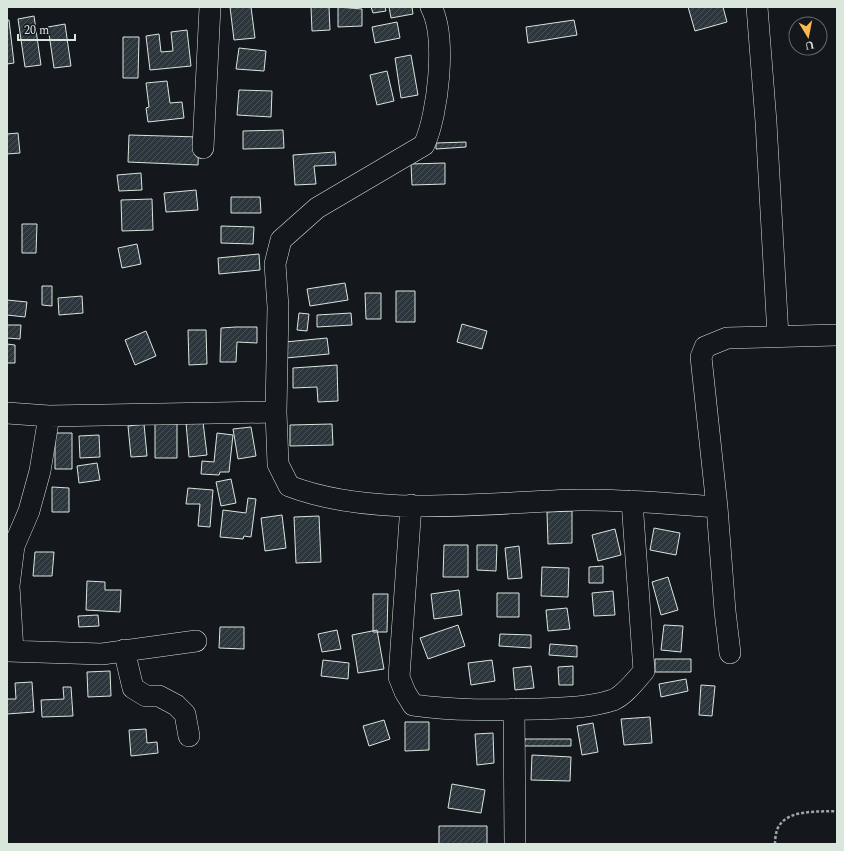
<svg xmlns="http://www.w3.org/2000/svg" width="844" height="851" viewBox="0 0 844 851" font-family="Spectral,serif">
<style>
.building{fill:url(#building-hatch);stroke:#d8e6dc}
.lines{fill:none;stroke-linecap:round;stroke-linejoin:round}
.minor-casing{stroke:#d8e6dc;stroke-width:22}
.path{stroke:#9da8a2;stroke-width:2.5;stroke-dasharray:3 2;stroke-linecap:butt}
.minor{stroke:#14181c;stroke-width:21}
</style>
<defs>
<pattern id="building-hatch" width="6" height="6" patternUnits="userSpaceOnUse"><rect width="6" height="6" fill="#2c363c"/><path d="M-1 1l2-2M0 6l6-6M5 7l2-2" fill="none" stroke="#4a5358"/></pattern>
</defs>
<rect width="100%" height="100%" fill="#14181c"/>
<path class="building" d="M230,7H251L255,38L234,40Z
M311,7H329L330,30L312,31Z
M338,7L362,9V26L338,27Z
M371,7H385L386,11L373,13Z
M389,7H412L413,14L391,18Z
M688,7H723L727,22L695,31Z
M34,16L41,65L25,67L18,19Z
M7,20H9L14,63L7,64Z
M574,20L577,35L528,43L526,27Z
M397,22L400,38L375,43L372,27Z
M65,24L71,66L54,68L48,27Z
M187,30L191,66L150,70L146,36L159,34L161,52L173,51L171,32Z
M123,37H139L138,78H123Z
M239,48L266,51L264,71L236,69Z
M411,55L418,95L401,98L395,58Z
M387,71L394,101L377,105L370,75Z
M167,81L170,103L182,102L184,118L148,122L146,108L149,107L146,83Z
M239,90L272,91L271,117L237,115Z
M283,130L284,148L243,149V131Z
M18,133L20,153L7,154V134Z
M129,135L199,137L198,165L128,162Z
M466,142V147L436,149V143Z
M335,152L336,165L314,166L316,184L295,185L293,155Z
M445,163V184L412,185L411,164Z
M141,173L142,190L119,191L117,175Z
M196,190L198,210L166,212L164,193Z
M231,197H260L261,213H231Z
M152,199L153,230L122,231L121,200Z
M22,224H37L36,253H22Z
M221,226L254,227L253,244L221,243Z
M137,244L141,264L122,268L118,248Z
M259,254L260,270L219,274L218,258Z
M345,283L348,300L310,306L307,289Z
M42,286H52V306L42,305Z
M396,291H415V322H396Z
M365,293H381V319H366Z
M82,296L83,313L59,315L58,298Z
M7,300L27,302L25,317L7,315Z
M299,313L309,314L307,331L297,330Z
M351,313L352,325L317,327V315Z
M462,324L487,331L482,349L457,342Z
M7,325H21L20,339L7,338Z
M236,327H257V343L237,342L236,362H220L221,328Z
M188,330H206L207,364L189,365Z
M146,331L156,356L135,365L125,340Z
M327,338L329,354L286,358L285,342Z
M7,344L15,345V363H7Z
M337,365L338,401L318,402L317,387L293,388V368Z
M203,422L207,455L189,457L186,423Z
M155,423L177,424V458H155Z
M144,424L147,456L131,457L128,426Z
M332,424L333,445L290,446V425Z
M251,427L256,456L238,459L233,429Z
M55,433H72V469H55Z
M217,433L233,435L229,472H220L219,475L201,474L202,461L214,462Z
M99,435L100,457L80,458L79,436Z
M97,463L100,480L79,483L77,466Z
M231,479L236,503L221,506L216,482Z
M52,487L69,488V512H52Z
M188,488L213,490L210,527L198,526L200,504H186Z
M248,498L256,499L251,537L244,536L243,539L220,537L223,510L246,513Z
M572,511V543L548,544L547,512Z
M282,515L286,548L265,551L261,518Z
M319,516L321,562L296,563L294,517Z
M654,528L680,533L676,555L650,550Z
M615,529L621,555L598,561L592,535Z
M444,545H468V577H443Z
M477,545H497L496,571L477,570Z
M519,546L522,578L508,579L505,548Z
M35,552H54L52,576H33Z
M603,566V583H589V567Z
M542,567L569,568L568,597L541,596Z
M668,577L678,610L661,615L652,582Z
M87,581L105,582V590H121L120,612L86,610Z
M459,590L462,615L434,619L431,594Z
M613,591L615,615L594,616L592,593Z
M497,593H519V617H497Z
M373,594H388L387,632H373Z
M567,608L570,629L548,631L546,610Z
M98,615L99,626L79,627L78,616Z
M458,625L465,646L428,659L420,638Z
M664,625L683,626L681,652L661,650Z
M220,627H244V649L219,648Z
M337,630L341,649L322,652L318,634Z
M377,630L384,669L358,673L352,635Z
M500,634L531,635V648L499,646Z
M550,644L577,646V657L549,655Z
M655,659H691V672H655Z
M323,660L349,663L348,679L321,676Z
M492,660L495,681L471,685L468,663Z
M531,666L534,688L515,690L513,668Z
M573,666V685H559L558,667Z
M110,671L111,696L88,697L87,672Z
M686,679L688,691L661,697L659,684Z
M32,682L34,712L7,714V699H16L15,683Z
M701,685L715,686L712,716L699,715Z
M63,687H71L73,716L42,717L41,700L64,699Z
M650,717L652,743L624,745L621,719Z
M384,720L390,739L369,746L363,726Z
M405,722H429V750L405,751Z
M593,723L598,752L582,755L577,726Z
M146,729L147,743L157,742L158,753L131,756L129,730Z
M493,733L494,763L477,765L475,734Z
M525,739H571V746H524Z
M532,755L571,757L570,781L531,780Z
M452,784L485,790L481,813L448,808Z
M439,826H487V844H439Z"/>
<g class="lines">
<g class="minor-casing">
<path id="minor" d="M431,7C447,37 438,115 424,145L317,208L281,240L275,264L278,307L276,412L278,464L289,486C376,519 487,502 578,500C625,499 671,504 717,507
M757,7L766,122L778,336
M203,148L210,7
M7,413L49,416L276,412
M411,505L399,677L405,692L413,705C454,711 496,710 537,709C562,708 589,708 613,700C625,695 635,681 644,671L632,501
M124,650L133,688L146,696H159L176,705L185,714L189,736
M7,651L102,654L196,641
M13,651L9,586L14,546L29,511L40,471L49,416
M730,653L725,611L717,507L701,357L705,347L727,338L837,335
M514,709L515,844"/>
</g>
<path class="path" d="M775,844C775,839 776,830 779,826C789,809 820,812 837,811"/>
<use href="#minor" class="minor"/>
</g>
<rect width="844" height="851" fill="none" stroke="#d8e6dc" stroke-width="16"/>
<g transform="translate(808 36) rotate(170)"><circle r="19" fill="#14181c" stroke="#626a69"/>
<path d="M0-3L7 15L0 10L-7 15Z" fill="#ffb74d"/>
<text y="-6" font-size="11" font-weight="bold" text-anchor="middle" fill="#d8e6dc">U</text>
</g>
<path d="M18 34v6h57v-6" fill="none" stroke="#d8e6dc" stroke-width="2"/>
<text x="24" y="34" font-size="12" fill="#d8e6dc" stroke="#14181c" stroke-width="3" paint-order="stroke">20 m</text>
</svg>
